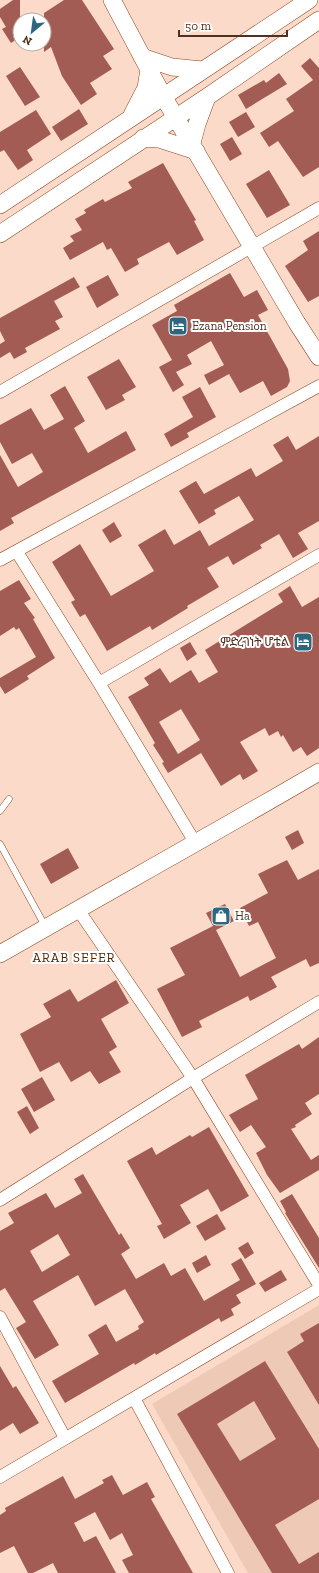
<svg xmlns="http://www.w3.org/2000/svg" width="319" height="1573" viewBox="0 0 319 1573" font-family="'Zilla Slab','Noto Sans Ethiopic',serif">
<style>
.built{fill:#edc9b6}
.building{fill:#a25c53;fill-rule:evenodd}
.lines{fill:none;stroke-linecap:round;stroke-linejoin:round}
.lane-casing{stroke:#8f4920;stroke-width:7}
.street-casing{stroke:#8f4920;stroke-width:13}
.secondary-casing{stroke:#8f4920;stroke-width:18}
.lane{stroke:#fff;stroke-width:6}
.street{stroke:#fff;stroke-width:12}
.secondary{stroke:#fff;stroke-width:17}
.labels{text-anchor:middle;dominant-baseline:central;stroke-width:4;stroke-linejoin:round;paint-order:stroke}
.poi-label{font-size:12px;fill:#50301f;stroke:#fff;text-anchor:start}
.neighbourhood-label{font-size:13px;letter-spacing:1px;fill:#520;stroke:#fff}
</style>
<rect width="100%" height="100%" fill="#fbdac9"/>
<path class="built" d="M319,1305V1573H248L152,1404Z"/>
<path class="building" d="M13,0H20V37L11,43L2,29L6,27L0,17V9Z
M64,0H82L114,49L103,56L112,69L90,83L97,94L81,105L62,76L51,47L44,52V13Z
M310,58L319,68V167L303,177L278,141L269,147L260,133L294,111L286,99L313,80L301,66Z
M20,67L40,97L25,106L6,76Z
M279,73L287,84L246,109L238,95L264,80L266,83Z
M79,109L88,124L61,141L52,127Z
M36,110L51,134L27,150L33,160L18,170L4,150L0,152V132Z
M246,112L255,127L238,137L229,122Z
M232,137L242,154L230,161L220,144Z
M163,163L196,220L194,221L204,240L177,255L169,242L137,259L139,264L125,272L111,248L107,250L103,242L70,260L63,248L74,241L70,236L82,230L75,219L86,213L84,210L103,199L105,202L132,188L128,182Z
M269,170L290,205L267,218L246,184Z
M319,231V296L308,302L285,266L308,250L303,241Z
M230,273L244,297L257,290L268,310L258,315L288,369L290,381L287,387L271,396L263,381L240,393L229,374L209,385L204,375L224,365L211,341L187,355L192,364L176,372L184,385L173,392L159,367L172,360L152,325L177,311L174,305Z
M108,275L119,295L97,308L86,287Z
M74,277L80,287L54,301L63,317L55,321L60,329L25,348L27,352L14,359L10,352L0,358V344L5,341L0,331V318Z
M119,359L136,387L122,395L125,400L106,410L87,377Z
M65,386L85,421L74,428L88,453L126,431L136,450L11,518L14,523L0,531V455L18,487L43,472L32,453L12,464L0,442V425L31,408L44,430L64,419L50,395Z
M200,387L216,417L187,433L189,437L171,447L164,434L193,417L182,397Z
M288,436L296,450L319,436V521L298,533L308,549L293,558L279,534L260,545L262,548L233,565L228,556L207,568L219,587L187,606L188,608L152,630L150,626L107,651L85,614L80,617L71,602L75,600L52,562L80,544L111,596L154,571L138,545L165,529L174,545L200,530L209,546L254,520L239,496L214,510L216,514L199,524L179,491L196,481L204,494L251,468L256,477L283,461L273,445Z
M114,522L122,536L110,543L102,530Z
M19,580L31,599L24,603L35,618L33,619L55,658L27,676L29,679L5,694L0,686V678L36,657L19,628L16,630L14,627L0,636V591Z
M290,586L302,607L319,597V748L307,756L301,747L293,752L283,735L281,737L278,731L269,736L265,728L240,742L258,771L243,780L240,774L221,786L201,753L168,773L162,763L164,762L153,745L155,743L128,697L149,685L144,678L160,668L170,683L191,670L199,683L218,672L205,650L283,602L278,594ZM181,709L200,740L178,754L159,722Z
M190,642L197,654L187,661L180,648Z
M298,830L304,843L292,850L285,837Z
M68,848L79,868L51,884L40,864Z
M287,860L298,880L319,869V963L310,967L306,959L271,977L277,987L250,1001L248,996L199,1021L202,1027L182,1037L157,989L185,975L170,948L213,926L206,913L225,904L234,921L216,930L240,977L276,958L258,922L249,926L240,908L268,893L258,874Z
M116,980L129,1003L101,1019L117,1047L109,1052L121,1072L99,1084L90,1071L71,1082L59,1062L40,1072L20,1034L51,1017L43,1004L70,989L78,1002Z
M319,1037V1094L305,1103L312,1114L295,1125L296,1127L291,1129L311,1160L319,1155V1170L280,1193L267,1175L256,1153L266,1147L251,1125L240,1132L229,1115L258,1099L245,1075L299,1044L302,1049Z
M42,1077L55,1100L34,1112L21,1089Z
M27,1106L39,1128L30,1134L17,1112Z
M209,1127L249,1196L221,1212L208,1189L180,1205L191,1223L164,1239L157,1226L162,1224L127,1161L152,1147L156,1155L190,1135L192,1137Z
M83,1174L119,1235L121,1233L130,1248L121,1254L136,1279L164,1263L171,1276L185,1268L204,1301L240,1280L231,1264L241,1258L256,1284L236,1295L241,1303L231,1309L234,1315L221,1322L219,1318L156,1355L155,1353L135,1365L134,1363L65,1403L52,1381L99,1354L88,1335L106,1324L116,1342L139,1329L138,1326L144,1322L125,1289L95,1306L78,1275L33,1301L59,1345L35,1359L16,1328L26,1322L5,1288L0,1291V1231L14,1223L8,1213L46,1193L55,1208L82,1193L74,1179ZM58,1234L70,1255L42,1272L30,1251Z
M292,1194L319,1238V1268L285,1213L286,1212L280,1201Z
M217,1214L226,1229L205,1241L196,1226Z
M248,1242L254,1253L245,1259L238,1248Z
M206,1255L211,1265L197,1273L192,1263Z
M281,1270L287,1280L265,1292L259,1283Z
M319,1323V1405L287,1352L304,1341L300,1334Z
M265,1361L319,1449V1499L275,1525L299,1564L319,1552V1573H272L177,1414ZM254,1401L276,1439L240,1461L217,1424Z
M0,1366L13,1388L16,1386L39,1423L20,1434L13,1423L0,1431Z
M112,1475L123,1495L147,1482L155,1497L151,1499L193,1573H129L122,1560L133,1555L122,1533L110,1540L95,1512L74,1523L84,1542L96,1536L116,1573H58L53,1563L33,1573H28L14,1546L0,1553V1515L6,1511L5,1508L63,1476L75,1499L104,1483L102,1480Z"/>
<g class="lines">
<g class="lane-casing">
<path id="lane" d="M0,811L9,799
M0,844L45,926"/>
</g>
<g class="street-casing">
<path id="street" d="M0,392L319,208
M17,552L99,683L196,844
M0,560L319,386
M99,683L319,555
M77,908L193,1078L319,1285
M0,1200L193,1078L319,1002
M0,1317L65,1438
M134,1398L228,1573
M0,1477L319,1289"/>
</g>
<g class="secondary-casing">
<path id="secondary" d="M112,0L163,96L297,323L319,357
M142,57L172,67L202,70
M132,115L146,88L149,69
M143,138L159,139L196,151
M192,143L197,124L207,97
M0,205L309,0
M0,234L207,97L319,20
M0,954C106,893 213,834 319,772"/>
</g>
<use href="#lane" class="lane"/>
<use href="#street" class="street"/>
<use href="#secondary" class="secondary"/>
</g>
<defs>
<g id="hotel-square" transform="scale(1)"><rect x="-9" y="-9" width="18" height="18" rx="4" fill="#2c677f" stroke="#fff"/><path d="M-6-4.5h1.5V1H6V5H4.5V3h-9V5H-6ZM-4 0a1.8 1.8 0 1 1 3.6 0ZM.5 0V-2.5h3Q6-2.5 6 0Z" fill="#fff"/></g>
<g id="shop-square" transform="scale(1)"><rect x="-9" y="-9" width="18" height="18" rx="4" fill="#2c677f" stroke="#fff"/><path d="M-5-2.5h2.3a2.7 3.5 0 0 1 5.4 0H5L5.5 6h-11ZM-1.5-2.5h3a1.5 2.3 0 0 0-3 0Z" fill="#fff"/></g>
</defs>
<g fill-rule="evenodd">
<use href="#hotel-square" x="178" y="326"/>
<use href="#hotel-square" x="303" y="642"/>
<use href="#shop-square" x="221" y="916"/>
</g>
<g class="labels">
<g class="poi-label">
<text x="192" y="326">Ezana Pension</text>
<text x="289" y="642" text-anchor="end">ምድረገነት ሆቴል</text>
<text x="235" y="916">Ha</text>
</g>
<g class="neighbourhood-label">
<text x="74" y="957">ARAB SEFER</text>
</g>
</g>
<g transform="translate(32 32) rotate(209)"><circle r="19" fill="#ffffff" stroke="#b9aca5"/>
<path d="M0-3L7 15L0 10L-7 15Z" fill="#2c677f"/>
<text y="-6" font-size="11" font-weight="bold" text-anchor="middle" fill="#50301f">N</text>
</g>
<path d="M179 30v6h108v-6" fill="none" stroke="#50301f" stroke-width="2"/>
<text x="185" y="30" font-size="12" fill="#50301f" stroke="#ffffff" stroke-width="3" paint-order="stroke">50 m</text>
</svg>
